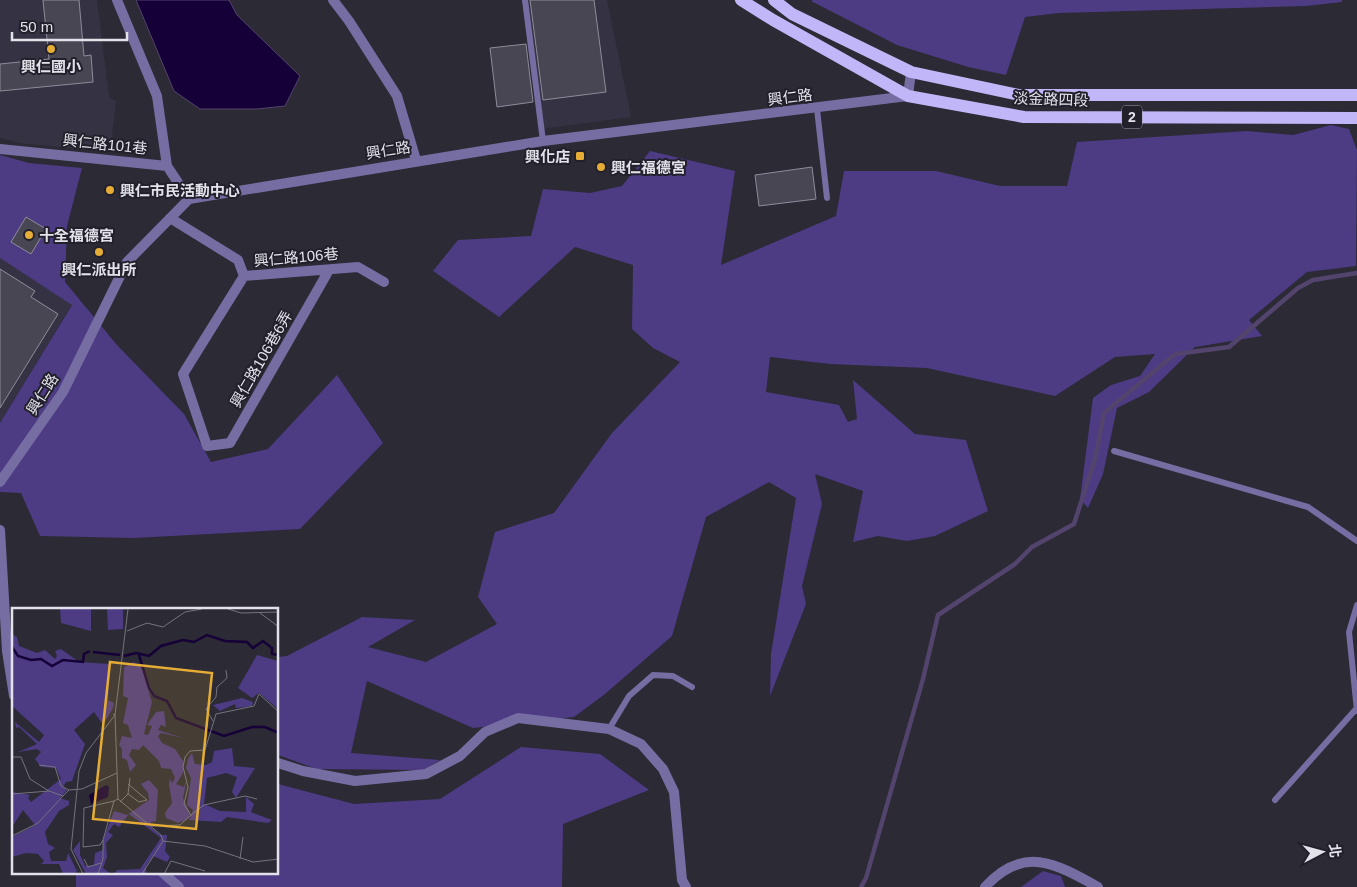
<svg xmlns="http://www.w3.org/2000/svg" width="1357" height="887" viewBox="0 0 1357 887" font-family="Arial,'Noto Sans TC',sans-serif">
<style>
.built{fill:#353343}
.green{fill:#4d3b84}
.water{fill:#150037;stroke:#53446d}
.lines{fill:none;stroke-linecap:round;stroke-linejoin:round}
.stream{stroke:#53446d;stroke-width:4.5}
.building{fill:#484653;stroke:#8e8c9a}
.service{stroke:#766da3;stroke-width:6}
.minor{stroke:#766da3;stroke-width:10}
.primary{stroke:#c1b6f8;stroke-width:12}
.poi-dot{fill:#e5ad36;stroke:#22202b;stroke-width:2}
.labels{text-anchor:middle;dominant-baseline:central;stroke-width:4;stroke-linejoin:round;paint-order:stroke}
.shield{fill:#22202b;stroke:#a9a8b1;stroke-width:1}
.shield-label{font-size:14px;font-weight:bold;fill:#e3e2ea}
.poi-label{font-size:15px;font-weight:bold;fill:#e3e2ea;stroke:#22202b;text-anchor:start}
.street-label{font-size:15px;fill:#e3e2ea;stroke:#22202b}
.inset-river{fill:none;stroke:#150037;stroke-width:2.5}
.inset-road{fill:none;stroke:#75747d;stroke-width:1}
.view{fill:#e5ad36;fill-opacity:0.15;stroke:#e5ad36;stroke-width:2.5}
.inset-edge{fill:none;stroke:#e3e2ea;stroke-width:2.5}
</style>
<rect width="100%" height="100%" fill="#2b2a35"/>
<path class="built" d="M0,0H97L109,97L116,101L110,152L20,143L0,138Z
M522,0H607L631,117L541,129Z
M0,258L72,304L0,423Z"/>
<path class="green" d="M813,0H1342V2L1306,6L1059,13L1025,17L1006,75L968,67L897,45L811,1Z
M1331,125L1349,129L1357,150L1356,266L1307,272L1249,320L1262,336L1195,347L1149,392L1117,408L1103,474L1088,508L1080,499L1093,398L1111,385L1140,376L1155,354L1115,357L1055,396L927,368L830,364L770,357L766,392L839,405L848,422L857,419L853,380L915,434L966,440L988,511L935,536L907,541L878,536L853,542L863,491L815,474L822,504L802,586L806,604L770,696L771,654L796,498L769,482L706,517L672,636L605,694L574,717L473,728L367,681L351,753L440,760L424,770L317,769L278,755V657L287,656L362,617L415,620L368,647L426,662L497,624L478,597L495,532L554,513L612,433L680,362L653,348L632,329L633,265L575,247L499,317L433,271L458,240L531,236L543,189L590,193L622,186L650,151L735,171L721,265L836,216L844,171H936L1000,186H1067L1077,142L1247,131L1293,135Z
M0,155L29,163L82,168L67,226L65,282L117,345L184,414L211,462L268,449L337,375L383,443L300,529L134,538L40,536L21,493L0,492V423L72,305L0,258Z
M521,747L600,754L649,790L563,824L562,887H76V873H278V784L354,804L440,799Z
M1043,871L1061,876L1065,887H1021Z"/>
<path class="water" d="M136,0H229L237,15L300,76L285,106L257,109H200L174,91Z"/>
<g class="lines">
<path class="stream" d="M861,887L866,878L923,679L938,615L1015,564L1032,547L1074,524L1095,459L1104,413L1169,359L1176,354L1229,347L1298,288L1313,280L1357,273"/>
</g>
<path class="building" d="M43,0H79L84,56L91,55L93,82L0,91V64L49,59Z
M530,0H594L606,92L543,100Z
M526,44L533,102L497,107L490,48Z
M812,167L816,199L759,206L755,175Z
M26,217L46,229L31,254L11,242Z
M0,269L35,291L31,297L58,314L0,408Z"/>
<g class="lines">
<path class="service" d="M525,0L543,141
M817,109L827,198
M1114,451L1308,507L1357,541
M1357,711L1349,632L1357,605
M609,729L629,696L653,675L673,676L692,687
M1275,800L1356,709"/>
<path class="minor" d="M117,0L157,96L167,166
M333,0L349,21L397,96L416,160
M0,149L167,166L189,199
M170,218L238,260L244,276L358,267L384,282
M244,276L183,374L207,446L230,443L329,270
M0,482L63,392L127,262L189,199L543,141L908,96L911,72
M0,530L7,651L14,696
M278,763L303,771L355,781L426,774L460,756L485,732L518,718L609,729L641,744L663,769L674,792L682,880L686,887
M163,873L179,887
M985,887C1023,845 1055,863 1098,887"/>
<path class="primary" d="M741,0L773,20L908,96L1024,117L1357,118
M774,0L792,14L911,72L1019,95H1357"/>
</g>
<g class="poi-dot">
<circle cx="51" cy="49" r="5"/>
<rect x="575" y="151" width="10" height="10" rx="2.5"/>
<circle cx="601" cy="167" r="5"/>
<circle cx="110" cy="190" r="5"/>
<circle cx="29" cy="235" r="5"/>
<circle cx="99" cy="252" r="5"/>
</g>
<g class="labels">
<rect class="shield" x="1122" y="105.5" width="20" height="23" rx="4"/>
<g class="shield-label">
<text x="1132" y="117">2</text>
</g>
<g class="poi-label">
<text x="51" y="66" text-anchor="middle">興仁國小</text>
<text x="570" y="156" text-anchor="end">興化店</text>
<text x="611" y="167">興仁福德宮</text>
<text x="120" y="190">興仁市民活動中心</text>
<text x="39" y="235">十全福德宮</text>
<text x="99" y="269" text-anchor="middle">興仁派出所</text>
</g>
<g class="street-label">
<text transform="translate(790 97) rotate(-7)">興仁路</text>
<text transform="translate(1051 99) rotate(2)">淡金路四段</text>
<text transform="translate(105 144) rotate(6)">興仁路101巷</text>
<text transform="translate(388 150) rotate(-9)">興仁路</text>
<text transform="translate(296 257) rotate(-5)">興仁路106巷</text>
<text transform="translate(261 359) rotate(-60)">興仁路106巷6弄</text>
<text transform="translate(42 394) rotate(-58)">興仁路</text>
</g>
</g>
<g transform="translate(12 608)">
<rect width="266" height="266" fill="#2b2a35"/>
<path d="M48,1H79V23L49,15ZM95,1H111V21L96,22ZM0,26L5,29L7,38L25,45L33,42L43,51L45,48L43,43L49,41L67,54L98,56L96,92L102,95L101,100L91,117L82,104L62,122L73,136L60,173L54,174L51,179L55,182L48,190L57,193V197L47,203L33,224L36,236L43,240L37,244L39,253H54L56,245L65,263L62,266H51L47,256H29L32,253L26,246L14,245L0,249V229L23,217L11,202L0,219V184L18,187L16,190L19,194L49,171L44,160L29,159L23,151L29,144L25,141L6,144L25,136L7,119L4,120L3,114L27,134L32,127L0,98ZM245,47L266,53V101L247,85L240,90L226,80ZM121,54L128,57L142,87L153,91L141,89L136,82L140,94L132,126L136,127L140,118L135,117L144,104L152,103L154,119L149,117L146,122L171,130L149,125L146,128L150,135L163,141L171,153V165L164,176L172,179L175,171L171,190L178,206L176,211L166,215L154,210L153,205L160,195L157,176L158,170L160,175L163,170L159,161L149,160L147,153L131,137L127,142L120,141L117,147L124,157L118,164L115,152L110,150V141L107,137L110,128L120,130L116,117L111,115L116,90L111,88L112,59ZM230,90L241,94L240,98L224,100L223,96L208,103L201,97ZM220,140L222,158L243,160L224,190L220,184L225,169L214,165L195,170L192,196L208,203L234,204V189L242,196L239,204L260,212L256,215L215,209L209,214L177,212L181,202L175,197L179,170L174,160L176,151L180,145L183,156L194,157L200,154L202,143ZM137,172L146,182L144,213L139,214L138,219L148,227H155L153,243L158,249L155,254L141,248L134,258V266H102L105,262L128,261L149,230L117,206L107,219L102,216L96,224L101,227L94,235L95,249L91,260L99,266H74L61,242L68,233V247L73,258L82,257L83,245L91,242V232L102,203L115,207L137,192L136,185L129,176Z" fill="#4d3b84"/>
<path d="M94,177L97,179L96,189L79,196L77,187Z" fill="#150037"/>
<path class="inset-river" d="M0,39L6,48L19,52L29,51L40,58L51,52L71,54L72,46L78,43M81,44L108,47M127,47L137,80L142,88L155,93L164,110L212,128L240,119H253L267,125M112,48L124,45L137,48L149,38L171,32L182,34L195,27L213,33L235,34L241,40L251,33L260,40V46L267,47"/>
<path class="inset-road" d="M216,1L229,5L267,4M248,5L267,19M115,23L135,15L151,19L173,4L190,1M101,106L103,107L106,191L149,227L151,233L130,266M201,113L194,101L204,89L205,79L215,70L214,62M0,149H9L18,171L37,183M27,157L43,159L49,178L57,182M0,186L37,183L51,188L57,182L70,181L105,165M116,186L127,194L135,192L116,176M108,194L116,186L118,170M179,207L192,197L233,188L245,191M139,218L168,217L179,207L172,196L176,179L171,159L173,149L178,143L193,142L204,106L242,98L247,86L267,104M0,228L26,215L51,188M91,232L88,237L71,239L72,200L102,193M151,233L193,238L241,254L267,251M72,251L76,259L89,255M228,251L231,229M71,266L59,241L67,163L74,145L103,107L116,1M86,266L91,251V232L102,193L106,191M152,266L159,253L193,263"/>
<path class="view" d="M98,54L200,65L184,221L81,211Z"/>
<rect width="266" height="266" class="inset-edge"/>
</g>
<g transform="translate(1322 852) rotate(84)" stroke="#22202b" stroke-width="4" paint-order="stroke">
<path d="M0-4L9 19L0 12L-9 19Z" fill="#e3e2ea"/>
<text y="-8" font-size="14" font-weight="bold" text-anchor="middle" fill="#e3e2ea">北</text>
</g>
<path d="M12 32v8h115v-8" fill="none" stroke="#e3e2ea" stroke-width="2.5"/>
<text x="20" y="32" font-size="15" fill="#e3e2ea" stroke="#22202b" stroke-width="4" paint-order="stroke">50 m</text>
</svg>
